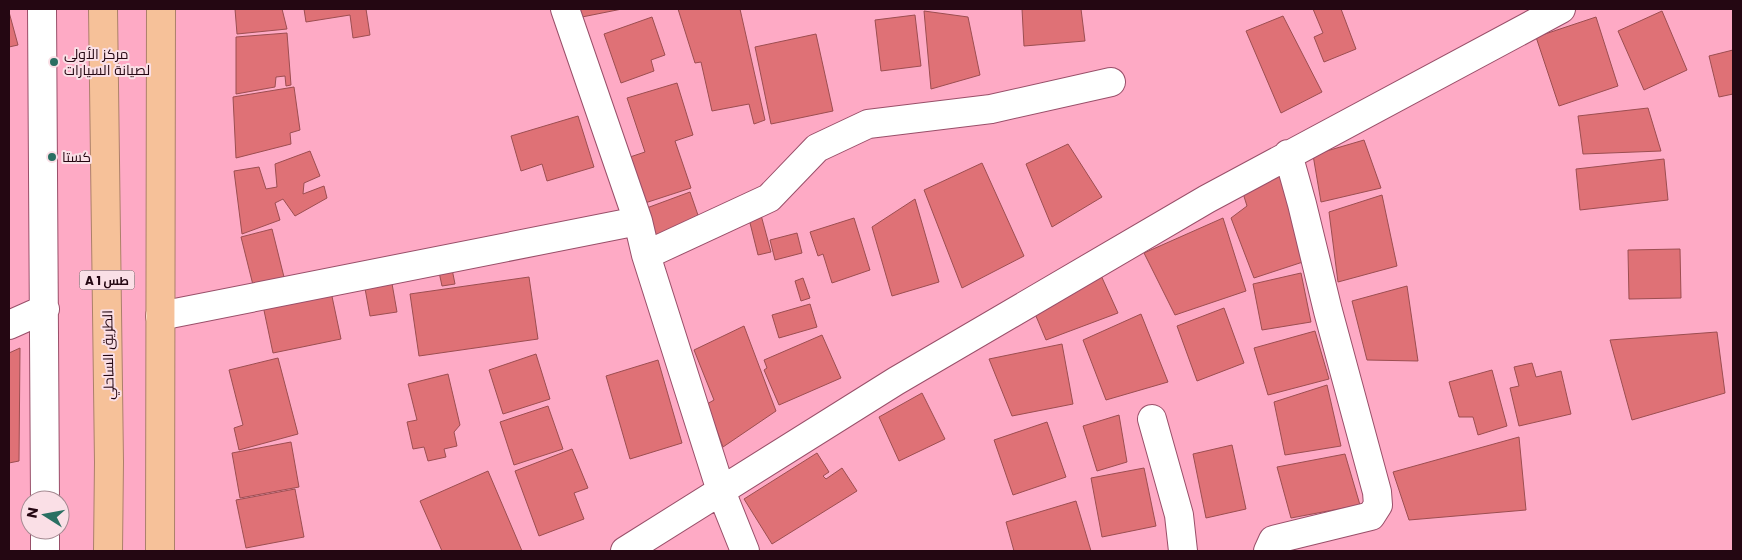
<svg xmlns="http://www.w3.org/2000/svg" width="1742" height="560" viewBox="0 0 1742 560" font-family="Poppins,Cairo,sans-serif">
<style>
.building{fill:#df7176;stroke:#9c4e51}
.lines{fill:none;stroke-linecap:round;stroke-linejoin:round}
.minor-casing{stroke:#994f69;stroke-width:30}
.highway-casing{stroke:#ac806a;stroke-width:30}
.minor{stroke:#fff;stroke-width:28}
.highway{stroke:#f6c199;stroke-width:28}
.poi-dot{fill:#2a6f62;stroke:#fadfe6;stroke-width:2}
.labels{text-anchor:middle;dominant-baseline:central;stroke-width:4;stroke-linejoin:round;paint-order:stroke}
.shield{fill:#fadfe6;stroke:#644852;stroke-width:1}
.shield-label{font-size:12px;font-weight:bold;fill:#240712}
.poi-label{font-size:14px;fill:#240712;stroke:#fadfe6;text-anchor:start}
.street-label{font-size:14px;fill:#240712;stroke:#fadfe6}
</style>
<rect width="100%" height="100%" fill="#feaac5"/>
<path class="building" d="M235,9H282L287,29L237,34Z
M304,9H366L370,35L353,38L350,15L306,22Z
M580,9H622L582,17Z
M678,9H740L765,120L754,124L749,104L712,111L701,62L695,63Z
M1022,9H1081L1085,41L1024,46Z
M1313,9H1341L1356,49L1324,62L1314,37L1323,33Z
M924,11L968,17L980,75L931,89Z
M1662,11L1687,70L1644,90L1618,31Z
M9,12L18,45L9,47Z
M915,15L921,66L881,71L875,20Z
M1283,16L1322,92L1281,113L1246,31Z
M652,17L665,55L651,60L654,71L621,83L604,34Z
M1596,17L1618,86L1559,106L1536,37Z
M287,33L291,85L286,86L285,76L276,77L275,87L236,94V37Z
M816,34L833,111L771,124L755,47Z
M1733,50V94L1719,97L1709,56Z
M677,83L693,135L675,141L691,188L645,203L627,158L645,152L627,98Z
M294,87L300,130L290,133L291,144L236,158L233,97Z
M1648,108L1661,151L1583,154L1578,116Z
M578,116L594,167L547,181L542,164L521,171L511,136Z
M1364,140L1381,188L1321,202L1313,155Z
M1068,144L1102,197L1052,227L1026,164Z
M310,151L320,176L304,183L303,194L324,186L327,198L295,216L283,199L275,203L280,220L242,234L234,171L259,167L266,189L277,187L275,164Z
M1664,159L1668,200L1580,210L1576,169Z
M982,163L1024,256L962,288L924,190Z
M1283,174L1309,260L1254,278L1231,218L1247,206L1242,190Z
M690,192L700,221L654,238L644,209Z
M1382,195L1397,266L1338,282L1329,212Z
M915,199L939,282L892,296L872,227Z
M761,215L771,252L758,255L749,219Z
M854,218L870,270L832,283L823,254L818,256L810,232Z
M1223,218L1246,291L1175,315L1144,253Z
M272,229L285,281L254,289L241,237Z
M797,233L802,253L775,260L770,240Z
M1680,249L1681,298L1629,299L1628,250Z
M452,269L455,284L442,286L439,272Z
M1099,271L1118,313L1046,340L1033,309Z
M1301,273L1311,322L1262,330L1253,284Z
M529,277L538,339L419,356L410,294Z
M391,278L397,312L370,316L364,283Z
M803,278L810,298L801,301L795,281Z
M1407,286L1418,361L1367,360L1352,301Z
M330,287L341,339L273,353L262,301Z
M810,304L817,327L779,338L772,315Z
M1224,308L1244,363L1197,381L1177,326Z
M1141,314L1168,382L1106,400L1083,340Z
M744,326L776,411L723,447L707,404L714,400L694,350Z
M1315,331L1329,379L1268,395L1254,348Z
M1717,332L1725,393L1632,420L1610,340Z
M822,335L841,378L779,405L764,370L767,368L764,360Z
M1062,344L1073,404L1012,416L989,359Z
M20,348L19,461L9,463V353Z
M536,354L550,399L503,414L489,370Z
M278,358L298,434L239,450L234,428L243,425L229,370Z
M658,360L682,443L630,459L606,376Z
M1532,363L1536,377L1561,371L1571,414L1519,426L1510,388L1519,386L1514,367Z
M1492,370L1507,426L1478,435L1473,417H1459L1449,382Z
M448,374L460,425L454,432L457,446L444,449L446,457L428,461L424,447L413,449L407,422L417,420L408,384Z
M1327,385L1341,446L1285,455L1274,402Z
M922,393L945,439L899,461L879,417Z
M548,406L563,449L514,465L500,422Z
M1119,415L1127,462L1097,471L1083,426Z
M1047,422L1066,477L1013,495L994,440Z
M1519,437L1526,510L1409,520L1393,472Z
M291,442L299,487L240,498L232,453Z
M1232,445L1246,509L1206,518L1193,454Z
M572,449L588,488L574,493L584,519L539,536L515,471Z
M817,453L829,472L823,476L826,479L842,468L857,491L772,544L744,499Z
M1345,454L1360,505L1291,518L1277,467Z
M1144,468L1156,526L1102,537L1091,478Z
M488,471L522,551H442L420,501Z
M295,489L304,537L246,548L236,500Z
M1076,501L1091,551H1014L1006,522Z"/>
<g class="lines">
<g class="minor-casing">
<path id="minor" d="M42,9L45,500
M565,9L638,221L646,255L721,491L745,551
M646,255L769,198L817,148L868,124L991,109L1111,82
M160,316L638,221
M9,325L45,309
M1152,419L1179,515L1183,551
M45,530V551
M625,551L896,381L1207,199L1561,9
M1268,551L1273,540L1371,516L1378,505L1377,492L1328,311L1302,204L1288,154"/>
</g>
<g class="highway-casing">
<path id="highway" d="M103,9L109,462L108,551
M160,551L161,9"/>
</g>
<use href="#minor" class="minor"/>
<use href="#highway" class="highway"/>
</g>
<g class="poi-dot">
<circle cx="54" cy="62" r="5"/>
<circle cx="52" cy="157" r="5"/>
</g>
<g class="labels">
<rect class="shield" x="79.5" y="270.5" width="55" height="19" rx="4"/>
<g class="shield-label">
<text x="107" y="280">A 1 طس</text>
</g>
<g class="poi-label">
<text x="64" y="54">مركز الأولى<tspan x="64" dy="16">لصيانة السيارات</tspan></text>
<text x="62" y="157">كستا</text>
</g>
<g class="street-label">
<text transform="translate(108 355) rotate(-91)">الطريق الساحلي</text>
</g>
</g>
<rect width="1742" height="560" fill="none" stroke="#240712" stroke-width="20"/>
<g transform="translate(45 515) rotate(281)"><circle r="24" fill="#fadfe6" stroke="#a48991"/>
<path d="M0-4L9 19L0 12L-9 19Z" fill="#2a6f62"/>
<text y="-8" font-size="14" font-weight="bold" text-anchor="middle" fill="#240712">N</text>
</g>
</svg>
